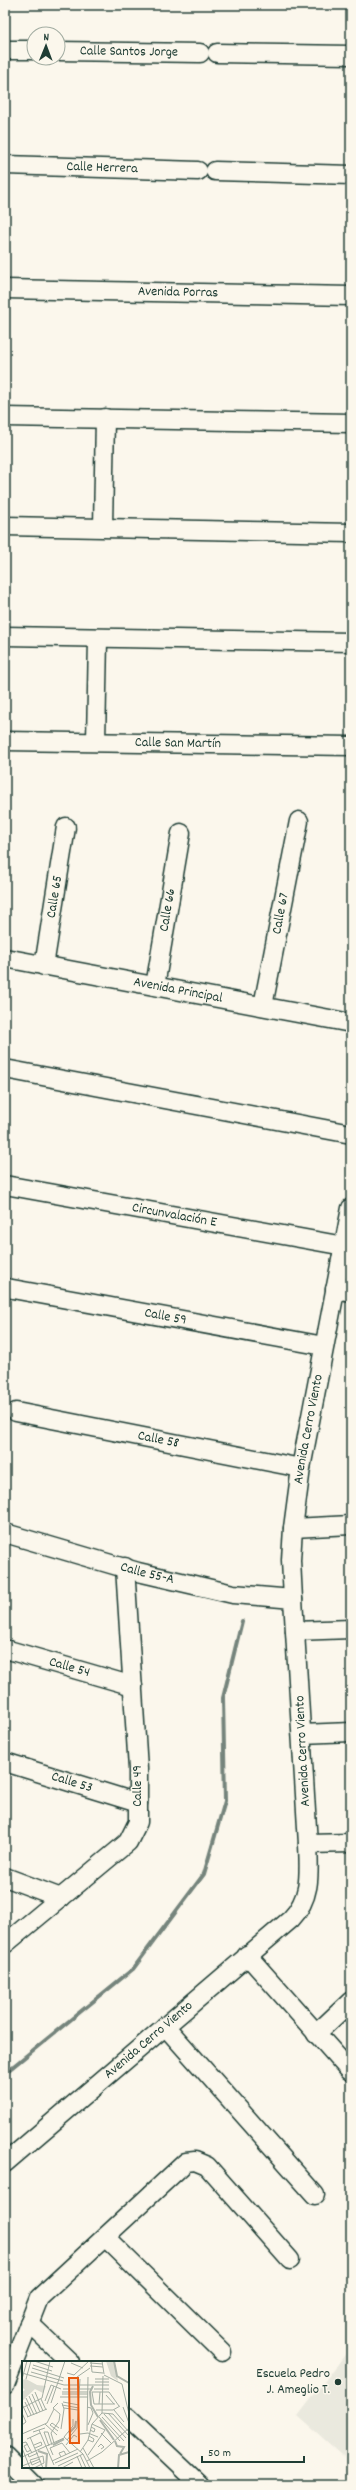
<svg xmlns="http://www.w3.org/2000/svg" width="356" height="2490" viewBox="0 0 356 2490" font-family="Dekko,sans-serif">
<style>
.built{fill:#eae9de}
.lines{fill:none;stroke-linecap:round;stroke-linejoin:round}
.stream{stroke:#74847b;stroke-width:4}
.minor-casing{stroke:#1f3d34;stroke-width:21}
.minor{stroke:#fbf7ec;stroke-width:18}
.poi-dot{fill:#1f3d34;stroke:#fbf7ec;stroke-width:1.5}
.labels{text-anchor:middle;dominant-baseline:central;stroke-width:3;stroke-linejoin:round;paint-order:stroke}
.street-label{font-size:14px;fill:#1f3d34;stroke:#fbf7ec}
.poi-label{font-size:14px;fill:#1f3d34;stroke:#fbf7ec;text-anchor:end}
.inset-river{fill:none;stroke:#adb4aa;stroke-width:2}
.inset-road{fill:none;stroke:#a3ada2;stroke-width:1}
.view{fill:#e8590c;fill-opacity:0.15;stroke:#e8590c;stroke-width:2}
.inset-edge{fill:none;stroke:#1f3d34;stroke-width:2}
</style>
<rect width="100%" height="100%" fill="#fbf7ec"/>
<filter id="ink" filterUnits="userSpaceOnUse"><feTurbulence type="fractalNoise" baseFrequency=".025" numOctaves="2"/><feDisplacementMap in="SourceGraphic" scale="8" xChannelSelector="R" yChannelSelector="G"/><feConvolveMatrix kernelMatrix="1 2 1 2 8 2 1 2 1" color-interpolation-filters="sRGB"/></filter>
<g filter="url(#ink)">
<path class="built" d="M351,2347V2463L298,2416Z"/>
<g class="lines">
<path class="stream" d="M5,2073L133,1969L204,1874L225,1801L223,1698L242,1621"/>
<g class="minor-casing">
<g id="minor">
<path d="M5,50H34"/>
<path id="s1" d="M58,51L200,53"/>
<path d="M217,53L351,55"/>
<path id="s2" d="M5,165L198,171"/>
<path d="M215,171L351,175"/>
<path id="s3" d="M5,289L351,296"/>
<path d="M5,417L351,423"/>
<path d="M5,526L351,533"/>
<path d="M103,527L105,418"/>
<path d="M5,636L351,642"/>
<path id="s4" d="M5,741L351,746"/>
<path d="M96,741L98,639"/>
<path id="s5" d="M5,958L351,1023"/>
<path id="s6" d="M44,966L66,827"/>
<path id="s7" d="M155,986L181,833"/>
<path id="s8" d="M263,1006L299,821"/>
<path d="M5,1069L351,1134"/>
<path id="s9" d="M5,1185L344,1246"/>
<path id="s10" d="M7,1288L324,1346"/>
<path d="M335,1289L351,1292"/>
<path id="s11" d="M16,1412L301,1468"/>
<path d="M293,1528L351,1525"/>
<path id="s12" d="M5,1533L138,1572L233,1594L293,1599"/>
<path d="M295,1631L351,1629"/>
<path id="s13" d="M5,1649L133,1686"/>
<path d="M302,1734L351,1732"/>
<path id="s14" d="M5,1762L138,1803"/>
<path d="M308,1844L351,1843"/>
<path d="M5,1877L61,1898"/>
<path d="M5,1944L128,1842L138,1822V1769L125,1567"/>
<path d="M247,1955L350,2071"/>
<path d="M165,2026L315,2195"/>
<path d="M316,2034L351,2001"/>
<path id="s15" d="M5,2163L291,1919C312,1897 309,1872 308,1844L293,1599L291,1560L293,1528L301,1468L351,1208"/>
<path d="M105,2237L222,2352"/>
<path d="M29,2323L70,2362"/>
<path d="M5,2385L39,2298L186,2162L195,2161L207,2166L290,2260"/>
<path d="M128,2417L200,2485"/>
<path d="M5,2456L34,2485"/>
</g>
</g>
<use href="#minor" class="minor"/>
</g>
</g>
<circle class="poi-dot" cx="338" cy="2382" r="4"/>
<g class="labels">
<g class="street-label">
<text stroke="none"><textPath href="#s1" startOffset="71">Calle Santos Jorge</textPath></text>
<text stroke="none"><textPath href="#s2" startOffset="97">Calle Herrera</textPath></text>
<text stroke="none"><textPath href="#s3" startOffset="173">Avenida Porras</textPath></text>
<text stroke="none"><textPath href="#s4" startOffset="173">Calle San Martín</textPath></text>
<text stroke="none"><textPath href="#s6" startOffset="70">Calle 65</textPath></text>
<text stroke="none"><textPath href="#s7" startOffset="77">Calle 66</textPath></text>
<text stroke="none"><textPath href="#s8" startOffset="94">Calle 67</textPath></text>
<text stroke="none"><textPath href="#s5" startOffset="176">Avenida Principal</textPath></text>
<text stroke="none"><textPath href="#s9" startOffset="172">Circunvalación E</textPath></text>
<text stroke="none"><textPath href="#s10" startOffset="161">Calle 59</textPath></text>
<text stroke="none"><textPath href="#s15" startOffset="872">Avenida Cerro Viento</textPath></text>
<text stroke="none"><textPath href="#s11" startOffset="145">Calle 58</textPath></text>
<text stroke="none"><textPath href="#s12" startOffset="148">Calle 55-A</textPath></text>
<text stroke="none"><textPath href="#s13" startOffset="67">Calle 54</textPath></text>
<text transform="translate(303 1751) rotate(-93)">Avenida Cerro Viento</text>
<text stroke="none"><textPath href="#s14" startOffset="70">Calle 53</textPath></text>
<text transform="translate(138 1786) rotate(-90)">Calle 49</text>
<text stroke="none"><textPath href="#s15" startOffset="189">Avenida Cerro Viento</textPath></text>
</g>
<g class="poi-label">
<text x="330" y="2374">Escuela Pedro<tspan x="330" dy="16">J. Ameglio T.</tspan></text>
</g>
</g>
<g transform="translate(22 2361)">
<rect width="107" height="107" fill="#fbf7ec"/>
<path d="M84,0H92L96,20L89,15ZM4,18L15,24L24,25L21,32L13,28L1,39L0,31L3,29L0,26V19Z" fill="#dbdcd1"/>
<path class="inset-river" d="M92,0L95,15L107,22M71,25L68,31L69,44L76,56M78,59L92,79M47,72L53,66L54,60M93,80L95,85L102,86L98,93M31,84L42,78M16,90L25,93L24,107M96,107L97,94L107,91"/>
<path class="inset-road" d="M12,0L31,6M69,0L70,11L81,12M80,0L82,13M49,2L61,7M68,2L81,3M11,4L30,10M68,5L81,6M10,7L42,17M9,11L41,20M0,12L42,24H87M45,12L52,14L67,0M82,14L100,23L107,53M55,16L68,7M0,18L5,0M4,18L9,0M73,18H87M73,21H87M41,28H69M72,28H87M13,31L21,50M40,31H66M10,33L18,51M40,33H66M84,34L92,43M7,35L15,53M38,36H66M4,37L12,54M19,38L24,49M23,40L29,24L39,28M3,41L9,54M41,41L57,44M29,42L43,0M0,43L6,56M25,43L32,25M77,43L78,31M93,43H72L70,31H87L97,45M40,44L57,47M65,46L69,47L71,52L66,64M101,46L107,62M0,47L20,37L28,0M42,47L56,49M74,49H91L98,45M92,49L102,61M0,52L4,61L0,64M80,52L91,53L107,71M86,52L107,75M82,53L104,77M5,56L25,48M77,56L98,80M80,56L102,80M51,58V65L42,76L61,93L68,107M23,63L35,74M39,68L42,48L40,42M17,69L32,104M68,69L72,71L73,68L69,66M36,70L28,64L30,62L37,67M65,70L66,16M11,71L23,67M79,72L90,83M0,73L25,62L32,48M58,73L66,72L76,76M8,76L21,107M5,78L18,72M45,79L55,67L58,18M66,79L71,81L72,78L67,75M0,82L4,81L10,92M32,82L29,72L37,60L38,53L31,47L36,42M40,82L48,92M6,83L2,85L5,91L9,89M12,84L19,81L20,84L13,87M44,84L52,74L55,76M27,85L22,71H26L30,84M76,86L79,83L82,86L79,88M0,87L8,107M61,87L72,107M58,91L66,79L70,63L80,52L81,15M6,93L7,96L16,92M31,94L28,87L40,82M58,94L64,107M66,94L83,69L70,63M55,95L60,107M0,96L42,77M39,96L37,92L40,91L42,90L44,94M30,100L56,88M65,100L80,91L107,67M33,102L56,92M0,105L18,98M36,105L61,93M12,107L22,102L21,95L8,99L10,104L19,100M40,107L51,101"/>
<path class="view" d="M47,17H56L57,82H48Z"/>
<rect width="107" height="107" class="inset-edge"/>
</g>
<rect width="356" height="2490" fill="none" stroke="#fbf7ec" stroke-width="20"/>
<rect x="10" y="10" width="336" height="2470" fill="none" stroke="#1f3d34" stroke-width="1.5" filter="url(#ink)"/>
<g transform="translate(46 46) rotate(1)"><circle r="19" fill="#fbf7ec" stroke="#a3ada2"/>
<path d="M0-3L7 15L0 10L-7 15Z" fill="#1f3d34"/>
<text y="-6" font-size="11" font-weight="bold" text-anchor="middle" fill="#1f3d34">N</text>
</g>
<path d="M202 2456v6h102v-6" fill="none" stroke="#1f3d34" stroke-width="2"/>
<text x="208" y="2456" font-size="12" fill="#1f3d34" stroke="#fbf7ec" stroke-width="3" paint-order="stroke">50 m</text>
</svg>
